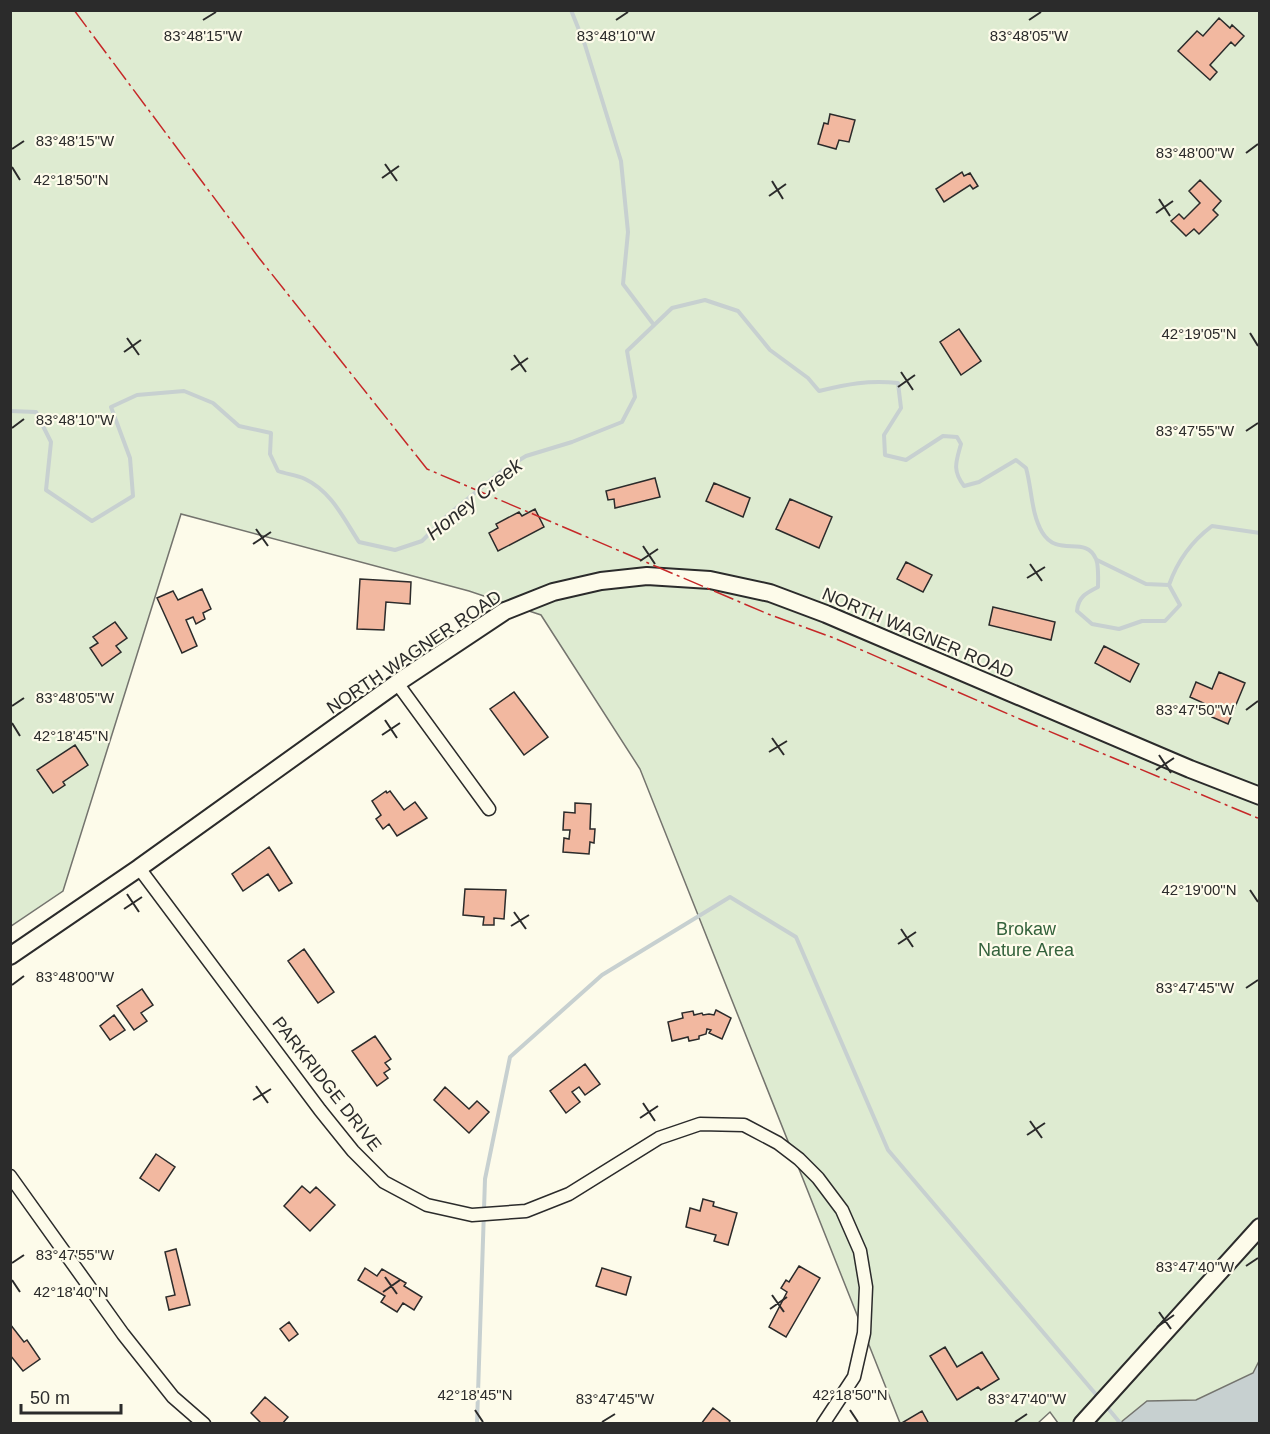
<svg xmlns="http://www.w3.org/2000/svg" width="1270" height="1434" viewBox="0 0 1270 1434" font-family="Helvetica,sans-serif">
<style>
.green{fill:#deebd1;stroke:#74746e;stroke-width:1.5}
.water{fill:#c7d0d0;stroke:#74746e;stroke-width:1.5}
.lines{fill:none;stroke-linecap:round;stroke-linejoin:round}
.stream{stroke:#c7d0d0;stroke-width:4}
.building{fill:#f2b8a0;stroke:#2b2b2b;stroke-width:1.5}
.street-casing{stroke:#2b2b2b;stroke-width:15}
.secondary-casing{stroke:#2b2b2b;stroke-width:20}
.street{stroke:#fdfbea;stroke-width:12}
.secondary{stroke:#fdfbea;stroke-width:16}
.power{stroke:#c62828;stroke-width:1.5;stroke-dasharray:21 4.5 3 4.5;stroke-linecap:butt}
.ticks{fill:none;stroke:#2b2b2b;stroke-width:2}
.labels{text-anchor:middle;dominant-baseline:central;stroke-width:4.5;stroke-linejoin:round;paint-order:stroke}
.street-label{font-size:18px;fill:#2b2b2b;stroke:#fdfbea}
.park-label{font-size:18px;fill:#34623c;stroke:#fdfbea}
.water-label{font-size:20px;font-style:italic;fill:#2b2b2b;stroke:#fdfbea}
.ticks-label{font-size:15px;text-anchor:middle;fill:#2b2b2b;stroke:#fdfbea;stroke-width:4.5;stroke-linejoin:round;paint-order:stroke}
</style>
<rect width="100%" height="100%" fill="#fdfbea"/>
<path class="green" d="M11,11H1259V1399L1219,1423H1058L1050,1412L1038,1423H900L640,769L541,615L469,591L181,514L63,891L11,926Z"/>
<path class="water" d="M1259,1361V1423H1120L1147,1401L1196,1400L1253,1373Z"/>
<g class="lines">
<path class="stream" d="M571,10L585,45L621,161L628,232L623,284L654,325
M10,411L36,412L51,442L46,490L92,521L133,496L130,458L111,407L137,395L184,391L213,403L239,426L271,433L270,454L278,471C286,474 297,475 305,479C331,491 344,519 359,542L395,550L422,541L449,514L503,470L526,456L572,442L622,422L635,397L627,351L672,308L705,300L738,311L770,350L808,378L819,391C848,384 868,380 898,383L901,408L884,435L885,455L906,460L943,436L957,437L961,444C956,462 952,470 964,486L979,482L1016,460L1026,468C1032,489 1031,513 1042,532C1058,559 1085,534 1096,559C1099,566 1098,579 1098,587C1086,593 1078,597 1077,611L1092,624L1119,629L1142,621H1165L1180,605L1169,585C1177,562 1192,541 1212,526L1260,533
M1097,560L1146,584L1169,585
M1106,1406L1121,1424
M477,1424L485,1179L510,1057L602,975L730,897L796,937L888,1150L1099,1398"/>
</g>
<path class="building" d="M1219,18L1230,28L1232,25L1244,36L1235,46L1231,42L1210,65L1217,72L1210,80L1178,51L1197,31L1203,36Z
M830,114L855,120L849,142L839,140L836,149L818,144L824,123L828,124Z
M962,172L964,176L970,173L978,186L973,189L970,185L944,202L936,189Z
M1200,180L1221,201L1213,210L1218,215L1199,234L1194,229L1186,236L1171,221L1179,214L1184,219L1200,203L1189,191Z
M959,329L981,361L961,375L940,342Z
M655,478L660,497L615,508L614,499L608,500L606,491Z
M714,483L750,498L743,517L706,501Z
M790,499L832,517L819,548L776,529Z
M535,509L544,527L498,551L489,533L498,528L496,524L519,512L522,516Z
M906,562L932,575L923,592L897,579Z
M360,579L411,582L410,604L386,602L384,630L357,629Z
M202,589L211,609L203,613L205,619L196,624L193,617L186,620L197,646L182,653L157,598L173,591L178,600Z
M993,607L1055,622L1051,640L989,625Z
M115,622L127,638L116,646L121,652L102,666L90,648L98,643L93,637Z
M1104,646L1139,664L1130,682L1095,663Z
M1219,672L1245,683L1228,724L1212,717L1215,710L1207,707L1208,705L1190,697L1196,682L1212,689Z
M514,692L548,737L524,755L490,709Z
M75,745L88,765L63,782L65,785L53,793L37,770Z
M386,791L387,793L390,791L404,810L415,802L427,818L397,836L389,824L383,829L376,819L381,815L372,801Z
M575,803L591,804L590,829H595L594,843L590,842L589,854L563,852L564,838L569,839L570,830H563L564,812L575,813Z
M269,847L292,883L279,891L268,874L243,891L232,874Z
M465,889L506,890L504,919L494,918V925H483L484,917L463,915Z
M304,949L334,992L318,1003L288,961Z
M142,989L153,1005L141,1013L147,1021L134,1030L117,1006Z
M716,1010L731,1018L722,1039L709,1033L711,1030L707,1029L706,1034L699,1036V1039L689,1041L688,1037L672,1041L668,1022L683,1018L682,1013L693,1011L694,1015L702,1013L703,1015L709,1014L714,1015Z
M114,1015L125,1030L110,1040L100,1026Z
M375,1036L391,1059L385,1063L390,1069L384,1073L388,1078L377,1086L352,1051Z
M585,1064L600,1084L585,1095L579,1087L572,1092L580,1102L566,1113L550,1091Z
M445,1087L469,1109L477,1101L489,1112L469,1133L434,1100Z
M156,1154L175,1167L159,1191L140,1178Z
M302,1186L310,1193L316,1187L335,1205L310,1231L284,1206Z
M703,1199L714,1202L713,1206L737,1213L728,1245L714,1241L716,1235L686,1227L690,1208L700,1211Z
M176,1249L190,1305L169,1310L166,1297L175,1295L165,1252Z
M799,1266L820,1278L786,1337L769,1327L787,1292L781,1288L786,1280L789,1282Z
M365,1268L377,1276L382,1269L406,1283L404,1286L422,1297L414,1310L403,1303L397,1312L381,1302L385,1296L358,1280Z
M602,1268L631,1277L626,1295L596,1286Z
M289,1322L298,1334L289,1341L280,1329Z
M10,1324L24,1342L27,1340L40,1359L23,1371L10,1355Z
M945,1347L957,1367L982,1352L999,1379L981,1390L978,1387L957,1400L930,1356Z
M265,1397L288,1417L282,1424H262L251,1413Z
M713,1408L730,1421L728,1424H701Z
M922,1411L929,1424H900Z"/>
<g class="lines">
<g class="street-casing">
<path id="street" d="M397,683L489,809
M139,868L320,1110L353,1151L384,1182L427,1205L472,1215L526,1211L569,1194L659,1138L700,1124L744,1125L778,1143L799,1159L818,1178L842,1210L860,1251L866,1287L864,1333L854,1377L823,1424
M10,1176L123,1334L173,1397L204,1424"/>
</g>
<g class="secondary-casing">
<path id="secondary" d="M10,956L139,868L397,683L505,611L553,592L601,581L647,576L710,580L770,593L826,614L1190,769L1260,796
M1082,1424L1260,1227"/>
</g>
<use href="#street" class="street"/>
<use href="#secondary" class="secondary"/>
<path class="power" d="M74,10L259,258L427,469L768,614L834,638L1022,720L1260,819"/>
</g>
<path class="ticks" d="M203,20L216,12M616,20L628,12M1029,20L1041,12M12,149L24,141M1246,153L1258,144M385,164L397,181M12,167L20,180M382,178L399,166M772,181L783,199M769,196L786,184M1159,199L1170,216M1156,213L1173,201M1250,333L1258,346M127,338L139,355M124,352L141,340M514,355L526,372M511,370L528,358M901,372L913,390M898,387L915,375M12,428L24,419M1246,431L1258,423M256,529L268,546M253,544L271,532M643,546L655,564M640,561L658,549M1030,564L1042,581M1027,578L1045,567M12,706L24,698M1246,710L1258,701M385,720L397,738M12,723L20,736M382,735L400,723M772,738L784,755M769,752L787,741M1159,755L1171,773M1156,770L1174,758M1250,890L1258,902M127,894L139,912M124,909L142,897M514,912L526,929M511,926L529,915M901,929L913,947M898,944L916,932M12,985L24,976M1246,988L1258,980M256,1086L268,1103M253,1100L271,1089M643,1103L655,1121M640,1118L658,1106M1030,1121L1042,1138M1027,1135L1045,1123M12,1263L24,1255M1246,1266L1258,1258M385,1277L397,1294M12,1280L20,1292M383,1292L400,1280M772,1295L784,1312M770,1309L787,1297M1159,1312L1171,1329M1157,1327L1174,1315M475,1410L483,1422M850,1410L858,1422M602,1422L615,1414M1015,1422L1027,1414"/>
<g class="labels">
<g class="street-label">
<text transform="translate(918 633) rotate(23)">NORTH WAGNER ROAD</text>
<text transform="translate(414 652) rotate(-34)">NORTH WAGNER ROAD</text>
<text transform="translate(327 1084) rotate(52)">PARKRIDGE DRIVE</text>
</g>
<g class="park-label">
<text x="1026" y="929">Brokaw<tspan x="1026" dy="21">Nature Area</tspan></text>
</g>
<g class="water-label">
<text transform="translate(474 499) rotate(-39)">Honey Creek</text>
</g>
</g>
<g class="ticks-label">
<text x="203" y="41">83°48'15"W</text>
<text x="616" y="41">83°48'10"W</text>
<text x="1029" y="41">83°48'05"W</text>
<text x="75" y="146">83°48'15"W</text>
<text x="1195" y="158">83°48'00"W</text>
<text x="71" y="185">42°18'50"N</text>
<text x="1199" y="339">42°19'05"N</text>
<text x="75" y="425">83°48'10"W</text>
<text x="1195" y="436">83°47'55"W</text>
<text x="75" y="703">83°48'05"W</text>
<text x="1195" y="715">83°47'50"W</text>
<text x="71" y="741">42°18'45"N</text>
<text x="1199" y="895">42°19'00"N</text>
<text x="75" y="982">83°48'00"W</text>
<text x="1195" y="993">83°47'45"W</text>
<text x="75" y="1260">83°47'55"W</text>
<text x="1195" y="1272">83°47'40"W</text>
<text x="71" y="1297">42°18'40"N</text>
<text x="475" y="1400">42°18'45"N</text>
<text x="850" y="1400">42°18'50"N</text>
<text x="615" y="1404">83°47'45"W</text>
<text x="1027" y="1404">83°47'40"W</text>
</g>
<rect width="1270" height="1434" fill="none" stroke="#2b2b2b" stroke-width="24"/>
<path d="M21 1404v9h100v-9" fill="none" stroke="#2b2b2b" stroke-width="3"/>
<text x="30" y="1404" font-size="18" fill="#2b2b2b" stroke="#fdfbea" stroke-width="4.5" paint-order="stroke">50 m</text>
</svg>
